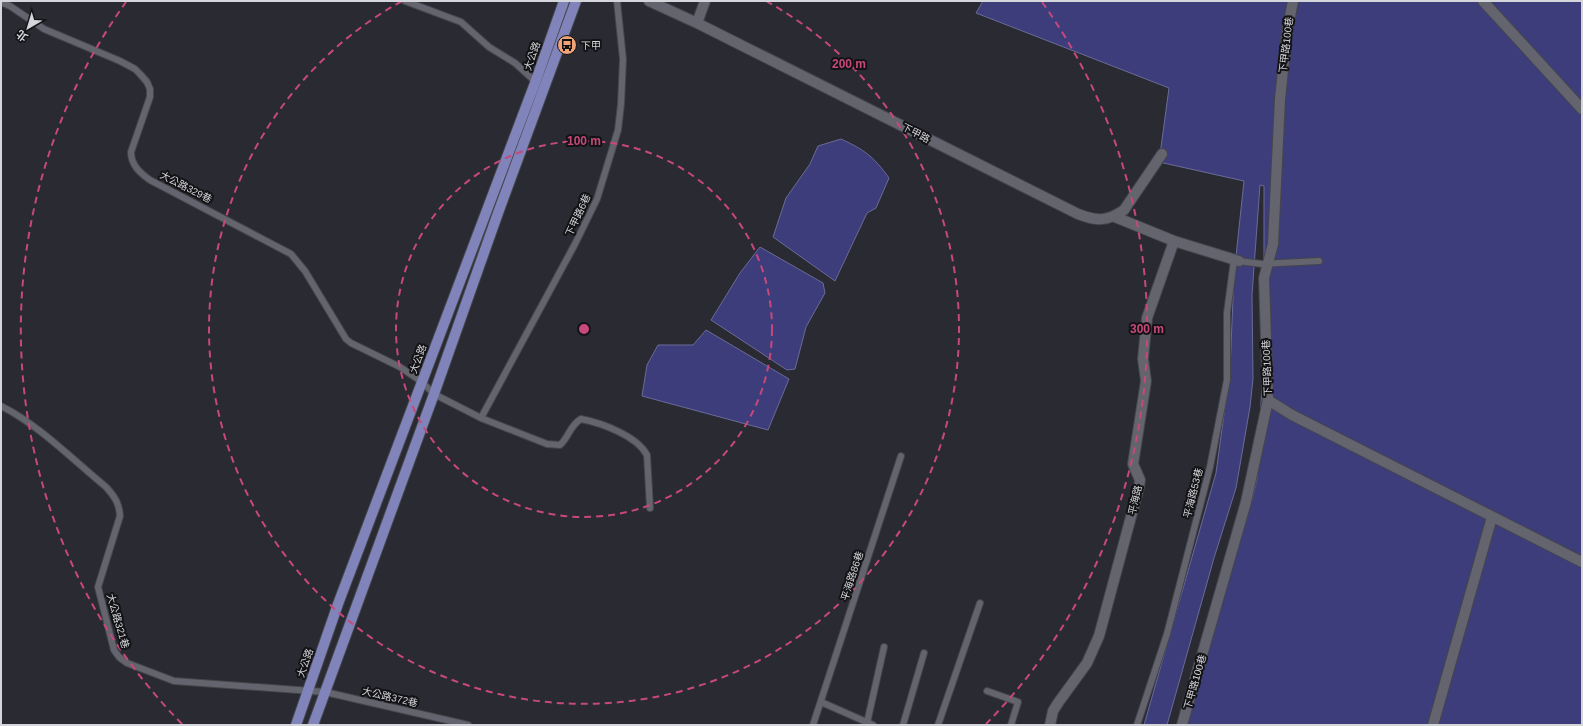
<svg xmlns="http://www.w3.org/2000/svg" width="1583" height="726" viewBox="0 0 1583 726" font-family="Helvetica,'Noto Sans TC',sans-serif">
<style>
.water{fill:#3d3d7b;stroke:#6b6b98}
.lines{fill:none;stroke-linecap:round;stroke-linejoin:round}
.service-casing{stroke:#45464b;stroke-width:8}
.minor-casing{stroke:#45464b;stroke-width:12}
.primary-casing{stroke:#45464b;stroke-width:12}
.service{stroke:#63646d;stroke-width:6}
.minor{stroke:#63646d;stroke-width:10}
.primary{stroke:#8084ba;stroke-width:10}
.ring{fill:none;stroke:#c7487b;stroke-width:2;stroke-dasharray:7 5}
.labels{text-anchor:middle;dominant-baseline:central;stroke-width:4;stroke-linejoin:round;paint-order:stroke}
.poi-label{font-size:10px;fill:#d5d6db;stroke:#131316;text-anchor:start}
.street-label{font-size:10px;fill:#d5d6db;stroke:#131316}
.centre{fill:#c7487b;stroke:#131316;stroke-width:2}
.ring-label{font-size:12px;text-anchor:middle;font-weight:bold;fill:#c7487b;stroke:#131316;stroke-width:4;stroke-linejoin:round;paint-order:stroke}
</style>
<rect width="100%" height="100%" fill="#292a32"/>
<path class="water" d="M983,1H1582V725H1185L1252,500L1257,479L1264,347V186L1260,185L1252,295L1253,379L1250,407L1236,488L1214,558L1167,725H1144L1216,473L1230,370L1234,275L1244,181L1159,162L1169,88L976,13Z
M841,139C865,150 874,157 889,178L876,208L867,213L835,281L773,237L786,198L810,164L818,146Z
M760,247L823,283L825,293L806,327L795,369L787,370L711,320L740,273Z
M706,330L789,379L768,430L642,396L647,365L658,345H693Z"/>
<g class="lines">
<g class="service-casing">
<path id="service" d="M405,1L461,22L489,47L515,63L537,83
M1,2L10,6L44,29L120,61L135,69L140,74L147,82L150,89V97L131,152C131,165 140,173 150,180L291,254L305,271L346,339L351,343L400,367L422,382L434,394L481,418L547,444L560,445C569,437 570,425 581,419C602,423 637,436 647,455L650,508
M1239,261L1262,264L1319,261
M1,406C39,425 73,460 106,487C115,497 119,503 120,516L98,587L114,650L119,657L127,663L174,681L325,692L468,725
M481,418L575,244L597,199L618,130L621,104L623,59L617,1
M987,691L1018,702L1011,725
M821,702L873,725
M867,723L884,647
M813,725L901,456
M903,725L924,653
M938,725L980,603
M1137,725L1167,634L1210,467L1227,380V313L1234,260"/>
</g>
<g class="minor-casing">
<path id="minor" d="M649,1L697,23L1078,214C1096,221 1107,222 1124,210L1162,154
M1483,1L1582,109
M697,23L705,1
M1115,217L1174,241L1239,261
M1268,400L1292,415L1582,562
M1050,725L1053,711L1058,703L1087,663L1099,636L1139,487L1140,480L1133,464L1146,381L1143,359L1147,318L1174,241
M1182,725L1246,502L1268,400L1264,278L1273,244L1280,99L1287,32L1293,1
M1433,725L1492,517"/>
</g>
<g class="primary-casing">
<path id="primary" d="M296,725L338,604L535,83L564,1
M313,725L434,394L498,213L576,1"/>
</g>
<use href="#service" class="service"/>
<use href="#minor" class="minor"/>
<use href="#primary" class="primary"/>
</g>
<g class="ring">
<circle cx="584" cy="329" r="188"/>
<path d="M766 1A375 375 0 1 1 402 1"/>
<path d="M182 724A563 563 0 0 1 126 2M1042 2A563 563 0 0 1 986 724"/>
</g>
<defs>
<g id="bus-disc" transform="scale(1)"><circle r="9.5" fill="#efa377" stroke="#131316"/><path d="M-5-6H5V4H4V6H2V4H-2V6H-4V4H-5ZM-3.5-4V0h7V-4ZM-3.5 1.2v1.5H-2V1.2ZM2 1.2v1.5H3.5V1.2Z" fill="#111"/></g>
</defs>
<g fill-rule="evenodd">
<use href="#bus-disc" x="567" y="45"/>
</g>
<g class="labels">
<g class="poi-label">
<text x="581" y="45">下甲</text>
</g>
<g class="street-label">
<text transform="translate(1286 45) rotate(-83)">下甲路100巷</text>
<text transform="translate(532 56) rotate(-71)">大公路</text>
<text transform="translate(916 133) rotate(27)">下甲路</text>
<text transform="translate(186 187) rotate(27)">大公路329巷</text>
<text transform="translate(578 215) rotate(-65)">下甲路6巷</text>
<text transform="translate(418 359) rotate(-69)">大公路</text>
<text transform="translate(1267 368) rotate(-92)">下甲路100巷</text>
<text transform="translate(1193 493) rotate(-76)">平海路53巷</text>
<text transform="translate(1135 500) rotate(-77)">平海路</text>
<text transform="translate(852 576) rotate(-72)">平海路86巷</text>
<text transform="translate(118 621) rotate(74)">大公路321巷</text>
<text transform="translate(305 663) rotate(-71)">大公路</text>
<text transform="translate(1195 682) rotate(-74)">下甲路100巷</text>
<text transform="translate(390 697) rotate(13)">大公路372巷</text>
</g>
</g>
<circle cx="584" cy="329" r="6" class="centre"/>
<g class="ring-label">
<text x="849" y="68">200 m</text>
<text x="584" y="145">100 m</text>
<text x="1147" y="333">300 m</text>
</g>
<rect width="1583" height="726" fill="none" stroke="#d5d6db" stroke-width="4"/>
<g transform="translate(28 28) rotate(218)" stroke="#131316" stroke-width="3" paint-order="stroke">
<path d="M0-3L7 15L0 10L-7 15Z" fill="#d5d6db"/>
<text y="-6" font-size="11" font-weight="bold" text-anchor="middle" fill="#d5d6db">北</text>
</g>
</svg>
